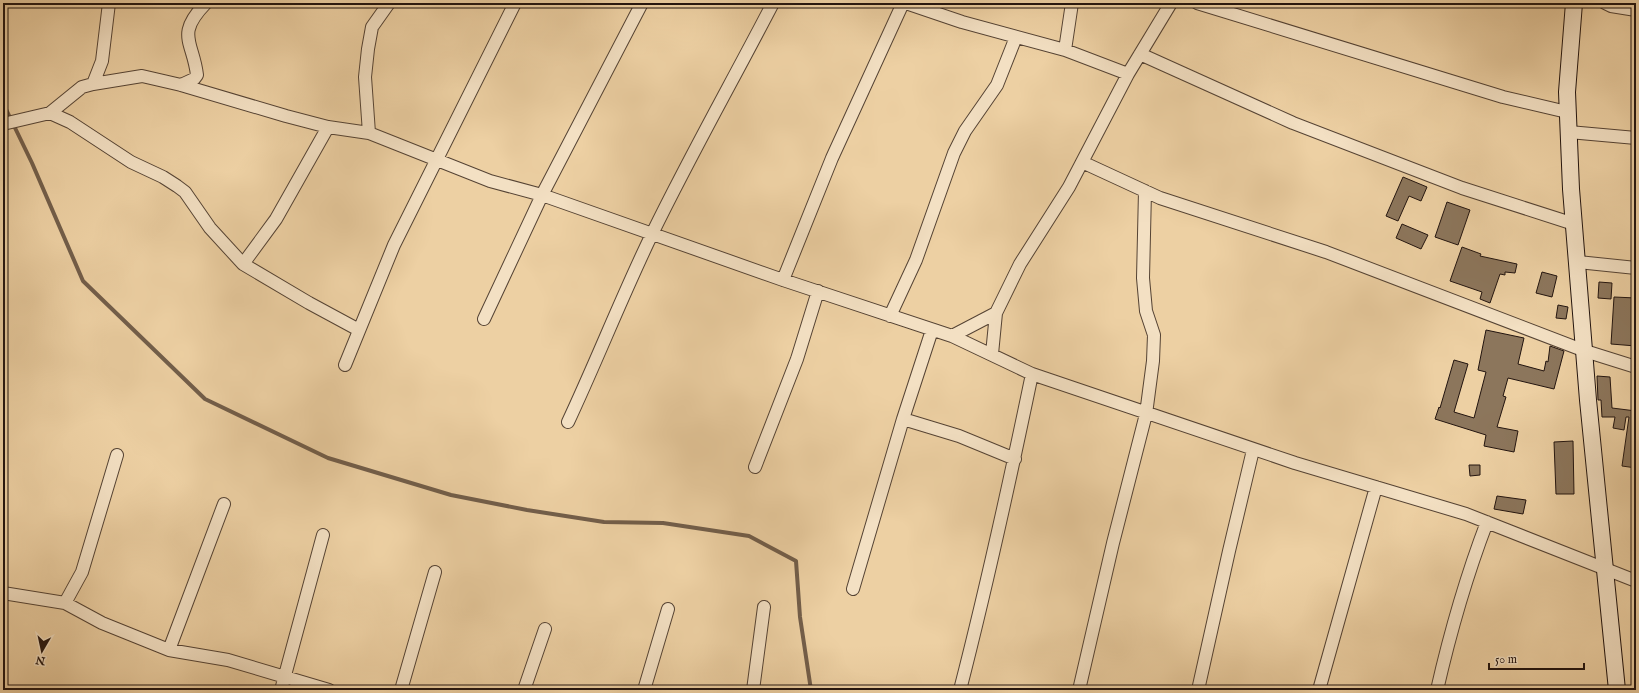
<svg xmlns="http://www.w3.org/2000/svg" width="1639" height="693" viewBox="0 0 1639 693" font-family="'IM FELL English',serif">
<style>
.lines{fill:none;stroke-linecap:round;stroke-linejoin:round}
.stream{stroke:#725e4a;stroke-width:4}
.building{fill:#8c765c;stroke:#22140f}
.street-casing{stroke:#554334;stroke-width:14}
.secondary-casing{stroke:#22140f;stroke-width:18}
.street{stroke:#f3e0c3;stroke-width:12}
.secondary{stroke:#f3e0c3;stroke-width:16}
</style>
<rect width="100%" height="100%" fill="#edd0a3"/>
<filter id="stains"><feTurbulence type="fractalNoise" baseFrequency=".005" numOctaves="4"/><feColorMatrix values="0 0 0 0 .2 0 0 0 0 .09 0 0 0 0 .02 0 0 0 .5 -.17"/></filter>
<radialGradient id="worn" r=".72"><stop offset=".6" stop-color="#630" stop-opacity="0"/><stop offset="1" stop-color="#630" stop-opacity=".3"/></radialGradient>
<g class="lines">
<path class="stream" d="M3,103L32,163L83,281L205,399L328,458L451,495L527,510L604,522L663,523L749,536L796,561L800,617L811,690"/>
</g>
<path class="building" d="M1403,177L1427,187L1421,201L1409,196L1398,221L1386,216Z
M1447,202L1470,210L1458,245L1435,237Z
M1402,224L1428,235L1421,249L1396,238Z
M1462,247L1481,254L1480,256L1517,264L1515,273L1505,272V275L1500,274L1490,303L1480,299L1482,292L1450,281Z
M1542,272L1557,276L1552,297L1536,293Z
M1599,282L1612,283L1611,299L1598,298Z
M1614,297L1636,298V346L1611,344Z
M1558,305L1568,307L1566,319L1556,318Z
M1486,330L1524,338L1518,364L1544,371L1546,361L1548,362L1550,346L1564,351L1554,389L1508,378L1503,396L1506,397L1497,427L1518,431L1514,452L1484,446L1486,435L1435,419L1439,407L1440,408L1454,360L1468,364L1454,412L1474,418L1486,372L1478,370Z
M1597,376L1610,377L1612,408L1636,411V468L1622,466L1629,417H1626L1624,430L1613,428L1615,417H1602L1601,400H1598Z
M1573,441L1574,494H1556L1554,442Z
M1469,465H1480V475L1470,476Z
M1497,496L1526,500L1523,514L1494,509Z"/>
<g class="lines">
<g class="street-casing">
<path id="street" d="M906,3L962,22L1065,50L1128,74
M1197,3L1503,97L1567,112
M1605,3L1611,6L1636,10
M1065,50L1072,3
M1140,54L1293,123L1462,188L1574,224
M93,84L102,61L109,3
M181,85L194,79L197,75C193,41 175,35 206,3
M50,113L70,122L131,162L163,177L177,186L185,192L210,228L243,264L309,303L359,330
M3,124L50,113L82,87L93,84L142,76L181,85L286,116L328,127L369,133L490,181L542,195L783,280L952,336L1032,374L1295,463L1466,514L1636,581
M1569,132L1636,138
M369,133L365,77L368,49L372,27L389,3
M1082,162L1160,198L1326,252L1585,351L1636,367
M1578,262L1636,268
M243,264L276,219L328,127
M783,280L832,158L903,3
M890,316L916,260L954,153L965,131L997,85L1016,37
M484,319L542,195L642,3
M952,336L996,313
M992,354L996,313L1020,264L1069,187L1128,74L1171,3
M345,365L394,245L515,3
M903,419L959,436L1015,459
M568,422C597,360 622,296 652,234C690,156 733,80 773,3
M755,467L797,359L818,291
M853,589L903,419L932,330
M3,593L65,603L102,623L169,650L228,660L329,690
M65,603L82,572L117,455
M169,650L224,504
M281,690L323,535
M401,690L435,572
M524,690L545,629
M644,690L668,609
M753,690L764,607
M960,690C987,585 1010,480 1032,374
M1079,690L1113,543L1146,414L1153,361L1154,335L1146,311L1143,278L1145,191
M1198,690L1229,551L1253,450
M1319,690L1376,487
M1437,690C1450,633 1466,577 1487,522"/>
</g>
<g class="secondary-casing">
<path id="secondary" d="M1574,3L1567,92L1571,189L1588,400L1617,690"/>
</g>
<use href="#street" class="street"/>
<use href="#secondary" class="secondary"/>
</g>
<rect width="1639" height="693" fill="none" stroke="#edd0a3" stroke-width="16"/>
<rect x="4" y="4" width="1631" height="685" fill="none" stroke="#22140f" stroke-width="2"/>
<rect x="8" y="8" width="1623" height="677" fill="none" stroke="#22140f"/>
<g transform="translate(42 651) rotate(189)" stroke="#f3e0c3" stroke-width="3" paint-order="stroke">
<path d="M0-3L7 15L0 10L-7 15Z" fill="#22140f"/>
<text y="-6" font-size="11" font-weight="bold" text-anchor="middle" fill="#22140f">N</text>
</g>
<path d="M1489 663v6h95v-6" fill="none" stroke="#22140f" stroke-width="2"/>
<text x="1495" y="663" font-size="12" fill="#22140f" stroke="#f3e0c3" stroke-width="3" paint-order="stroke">50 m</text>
<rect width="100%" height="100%" filter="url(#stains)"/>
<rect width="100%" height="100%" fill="url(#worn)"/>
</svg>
